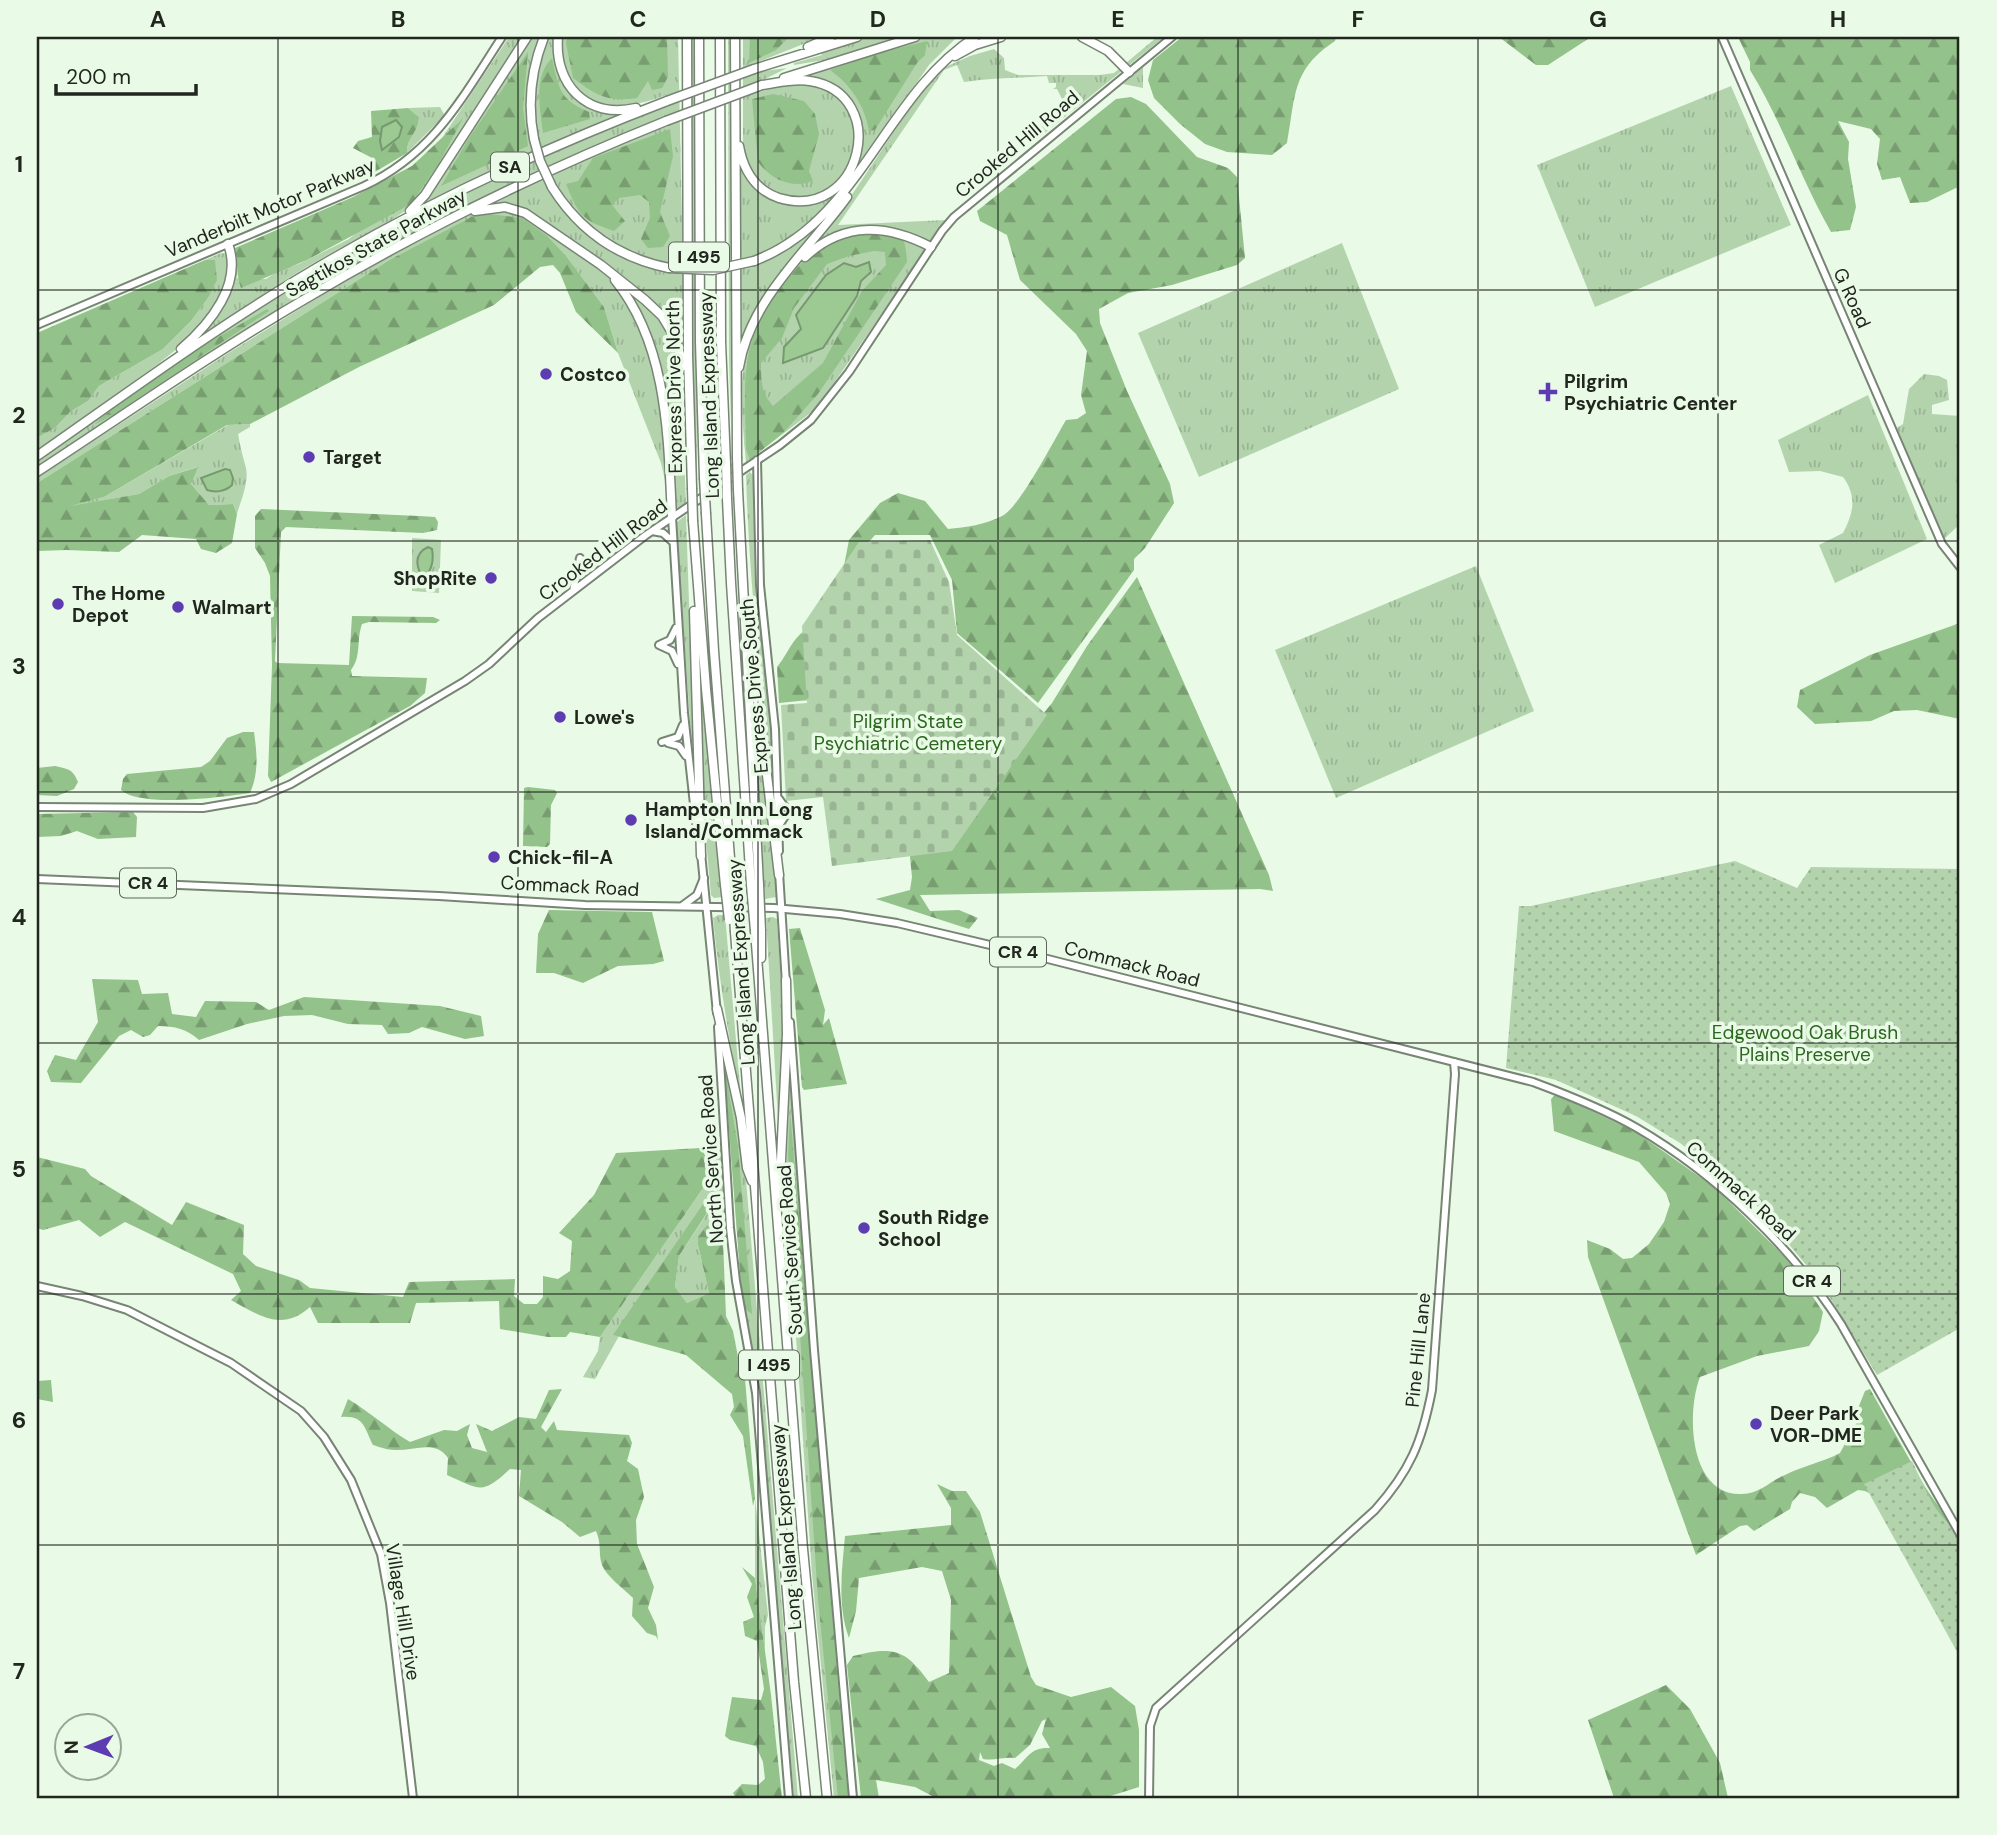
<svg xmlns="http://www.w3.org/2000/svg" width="1997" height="1835" viewBox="0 0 1997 1835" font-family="'DM Sans',sans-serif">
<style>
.grass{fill:url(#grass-tufts)}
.forest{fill:url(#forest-firs);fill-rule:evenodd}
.cemetery{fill:url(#cemetery-stones)}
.park{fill:url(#park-dots)}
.water{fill:#9cca92;stroke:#779970;stroke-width:2}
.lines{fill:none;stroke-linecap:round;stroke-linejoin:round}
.secondary-casing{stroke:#778574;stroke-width:10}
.primary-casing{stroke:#778574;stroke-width:10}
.highway-casing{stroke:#778574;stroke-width:11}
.secondary{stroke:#fff;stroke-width:6}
.primary{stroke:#fff;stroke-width:6}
.highway{stroke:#fff;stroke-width:8}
.highway-bridge-casing{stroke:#778574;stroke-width:11;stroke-linecap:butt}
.highway-bridge{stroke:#fff;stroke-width:8}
.grid{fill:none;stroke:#21261f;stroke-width:2;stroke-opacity:0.55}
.poi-dot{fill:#5c3bb3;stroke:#e9fae6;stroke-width:2.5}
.labels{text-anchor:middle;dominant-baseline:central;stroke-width:7;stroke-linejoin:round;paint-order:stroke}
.shield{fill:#e9fae6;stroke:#5d665b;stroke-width:2}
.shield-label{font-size:18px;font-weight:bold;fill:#21261f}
.street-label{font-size:19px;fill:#21261f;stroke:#e9fae6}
.poi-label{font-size:19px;font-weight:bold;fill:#21261f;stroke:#e9fae6;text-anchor:start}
.park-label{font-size:19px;fill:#2b671e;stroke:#e9fae6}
.neatline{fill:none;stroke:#21261f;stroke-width:2.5}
.grid-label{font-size:23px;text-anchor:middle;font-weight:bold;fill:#21261f}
</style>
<defs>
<pattern id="grass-tufts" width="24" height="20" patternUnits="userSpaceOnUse" patternTransform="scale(1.75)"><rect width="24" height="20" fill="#b3d3ad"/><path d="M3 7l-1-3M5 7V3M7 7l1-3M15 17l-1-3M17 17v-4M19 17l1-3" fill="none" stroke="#9ab594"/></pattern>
<pattern id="forest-firs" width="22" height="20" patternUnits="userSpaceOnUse" patternTransform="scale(1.75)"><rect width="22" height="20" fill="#93c28a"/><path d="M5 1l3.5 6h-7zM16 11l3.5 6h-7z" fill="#789d70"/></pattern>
<pattern id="cemetery-stones" width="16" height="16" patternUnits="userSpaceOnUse" patternTransform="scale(1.75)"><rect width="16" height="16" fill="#b3d3ad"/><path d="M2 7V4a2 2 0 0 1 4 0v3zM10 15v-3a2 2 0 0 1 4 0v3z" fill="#9ab594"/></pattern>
<pattern id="park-dots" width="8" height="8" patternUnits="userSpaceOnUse" patternTransform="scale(1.75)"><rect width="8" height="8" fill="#b3d3ad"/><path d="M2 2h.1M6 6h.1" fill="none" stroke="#9ab594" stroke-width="1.8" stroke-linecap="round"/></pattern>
</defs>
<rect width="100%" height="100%" fill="#e9fae6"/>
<path class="grass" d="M509,37H524L417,201C391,225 355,239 324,257C278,283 235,313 192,343C215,312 239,290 235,248L238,267L237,278L266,279L280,270L299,264L349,239L441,160L461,120L442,138Z
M530,37H540C528,70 523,103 531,138L538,136C530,101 537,71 548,37H555V56L583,102L621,113L527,154L416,209Z
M561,37H678L683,266C626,261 582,227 554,180L547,183C577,234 623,268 683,273L684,346L682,347C678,339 675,329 670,322C640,281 570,237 527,210L513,205L492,203L578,161L668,126L665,118L538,172L432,224L304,293H297L295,289L297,285C321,270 345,253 370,240C466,187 567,144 669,103L666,95C625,111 579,116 563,64C561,56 562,45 561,37Z
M691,37H695L697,492L692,365Z
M728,37H732L731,422L729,360Z
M743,37H821L753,64L757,72L787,68L753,85L756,93C769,90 785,83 798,83C809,82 819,87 829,92C886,122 845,215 781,193C758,186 748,167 743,145Z
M866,37H904L824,60L794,65V63L822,55L820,51Z
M926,37H957L929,65L858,168L830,204L756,264L787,250L827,219L760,302L742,339L740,164L751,184L770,196L809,202L841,186L855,170L861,151V131L842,94L826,82L806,78V73Z
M970,37L943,68L970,56L994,49L1004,58L1005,70L1018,75H1100L1114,73L1157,37H1164L1030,145L1024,144L1023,137L1025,136L1028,138L1062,110L1060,106L1064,103L1057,89H1053L1056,87V83H1049L1047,76C1019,78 992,78 964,82L957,65L944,70L838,225L946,220L817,408L746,462C743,427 738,385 746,350C758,297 803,264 833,222C869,171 902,118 937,66L958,44Z
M1143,67V88L1123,84Z
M1731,86L1791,225L1595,307L1537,165Z
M440,107L444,114L443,117L407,153C406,139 419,132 419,117L408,108Z
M504,209C528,217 547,231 568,246C580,254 593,261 603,271C661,325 663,419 668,493L661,463L618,353L604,307L567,257L480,213L391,259L37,483V478L230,352L364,269L469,215Z
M1342,243L1399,389L1199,477L1138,333Z
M221,253L229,254V277L211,314L193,336L158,364L37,450V438L55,428L70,412L88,401L99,386L163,349L191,321L208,298L215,260H205Z
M288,292L294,297L292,300L37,468V460L242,317Z
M631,292L655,313L669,332L680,364L686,503L676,508L667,412L629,294Z
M1924,374L1939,376L1947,380L1949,400L1932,405V414L1960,416V524L1944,539L1897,428L1903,424L1909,389Z
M1868,395L1927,539L1835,583L1819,545L1843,533C1854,512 1857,496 1843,477L1820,471L1789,472L1778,440Z
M250,424V427L238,434C240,446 243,457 246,468C249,483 241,500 237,514L233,504L209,505L191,484L197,467L169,476L139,494L56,509L104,497L228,425Z
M750,472L755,478L756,572L775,760L774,772H772C759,673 749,575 746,475Z
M686,515L694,749H692L676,526L677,522Z
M412,538L441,540L439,593L412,591Z
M1476,566L1534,711L1336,798L1275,650Z
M701,689L723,897L714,898L711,895L703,808Z
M753,698H755L772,832L776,897L765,899Z
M718,915H725L741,1097C728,1036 719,979 713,918Z
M773,917L777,919L784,1026L781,1115L778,1119L766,918Z
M724,1062L726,1063L744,1156L798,1798H794L756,1366L741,1285Z
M790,1077L807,1319L850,1798H834L812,1574L788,1218L786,1174Z
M721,1146L726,1237L723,1241L715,1233L698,1245L709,1293L687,1303L675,1287L679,1256L718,1197V1181L614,1335L619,1336L595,1379L583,1377L598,1351L600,1337L717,1168V1147Z
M755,1498L768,1615L765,1627V1652L755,1578Z"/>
<path class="forest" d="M567,37H667L668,77L662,88L652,90L648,81L637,98C607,102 597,96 573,78L566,43Z
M750,37H789L776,50L749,63Z
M1182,37H1336L1335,41C1291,70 1296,96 1287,143L1272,155L1227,152L1205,144L1180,124L1154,98L1148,80L1153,60Z
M1499,37H1591L1548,65H1536Z
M1738,37H1960V186L1927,202L1910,203L1900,177L1882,180L1877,164L1880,139L1871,129L1838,121L1849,142L1848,159L1856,207L1850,230L1831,232C1801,179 1782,122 1750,70V62Z
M927,41L925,55L917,63L875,130L869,131C865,106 851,85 830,70L871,55Z
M528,52L523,108L528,146L441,186L469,138Z
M552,58C559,89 559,99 589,112L590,119L543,133C540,109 533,77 552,58Z
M773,94L804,101L815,114L819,134L809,171L813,181C792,189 772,180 758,162L752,99Z
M1131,97L1146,104L1197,157L1228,168L1237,177L1245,258L1237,265L1172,285L1128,293L1099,309L1100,323L1127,391L1170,484L1174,503L1145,548L1134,559V570L1038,703L957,633L952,580L930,535H875L843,571L849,540L880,503L898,493L925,501L948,529C966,527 985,525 1002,516C1020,507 1054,440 1066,420L1077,419L1086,413L1081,395L1087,351L1076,334L1020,280L1007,235L980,221L977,211L1116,99Z
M408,108L419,117C419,132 406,139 407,153L363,179L361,174L373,162L372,158L353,148L358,141L372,137L371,111Z
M463,118L441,160L411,204L307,260L241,288C236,275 238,262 235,248L353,197L412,166Z
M670,129L673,156L660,212L670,236L663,247L648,248L641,239L650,218L649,202L640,195L619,198L612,205L625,221L614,231C581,220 579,215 566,184L578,181L593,158Z
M479,213L522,218L546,235L567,257L604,307L618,353L576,312L560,273L553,265L540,267L494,305L359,367L250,424L227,425L104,497L70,506L139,494L169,476L198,467L191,484L209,505L233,504L237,514L232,543L216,553L201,549L196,539L142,535L119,552L66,550L37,551V483L391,259Z
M890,227C905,236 906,245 907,262L818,394L784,432L750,460L746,449C746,420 743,391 747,363C754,310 797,265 834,231ZM874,251L885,252L886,265L862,291L823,363L773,406C761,393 761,380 761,363L782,338L794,308L827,264L849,256Z
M205,260H215L217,280L208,298L191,321L163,349L99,386L88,401L70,412L55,428L37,438V333Z
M267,309L269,311L111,416L94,425L102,417L189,354Z
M261,509L419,516L435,517L438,522L437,530L423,533L286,527L281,532L275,661L277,663L349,665L352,616L433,617L440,620L436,623L369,622L362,624C356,641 362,655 351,670L352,676L427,678L425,693L410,706L271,782L268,776L272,665L270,576L265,563L255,548V516Z
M1137,577L1269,875L1273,891L1260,889L920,895L930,911L959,910L978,918L969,929L876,899L910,890L912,877L899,746L1004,761L1052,703L1087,646Z
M1960,623V719L1917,710L1894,711L1871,721L1815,724L1797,707L1800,690L1870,655Z
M807,629L809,700L779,703L777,667C788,654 792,638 807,629Z
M243,732H254C257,754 259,772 250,793C223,797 141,808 121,790L123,779L127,774L201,767L210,761L227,738Z
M55,766C68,769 73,769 78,782L74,789L57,796L37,795V768Z
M528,787L555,790L557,793L551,805L550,844L547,847L523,846L524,788Z
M133,812L137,817L136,837L98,839L77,831L61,836L37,837V814Z
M549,910L652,912L664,961L653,964L618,966L583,983L554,973H536L538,934Z
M800,928L825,1010L823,1025L829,1018L847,1084L804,1090L802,1087L789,929Z
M92,979L138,980L142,994L168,993L172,1014L196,1017L205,1001L256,1002L269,1010L304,997L440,1006L481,1016L484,1036L465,1039L422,1027L409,1033L388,1034L382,1025L348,1024L312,1015L284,1016L247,1024L199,1040C187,1029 175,1026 158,1026L150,1035L143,1037L131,1030L119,1036L81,1083L51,1082L47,1071L55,1055L76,1060L98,1022Z
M724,1062L738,1147L752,1314L745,1309L741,1285Z
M1556,1094L1636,1132L1714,1187L1789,1261L1823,1312L1819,1331L1809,1346L1757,1356L1700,1377C1686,1413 1689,1496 1742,1494C1760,1494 1770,1481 1785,1475C1803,1466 1823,1462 1840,1453L1858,1420L1859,1406L1865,1391L1870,1389L1925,1487L1960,1537L1865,1491L1858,1490L1827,1508L1815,1497L1800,1493L1792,1502L1790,1509L1754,1531L1747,1525L1740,1526L1696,1555L1588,1257L1587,1240L1610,1249L1623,1259L1632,1258L1649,1244L1664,1222L1670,1204L1666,1193L1639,1162L1554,1131L1551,1099Z
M790,1110L841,1720L848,1798H838L818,1599L788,1157Z
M717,1147V1168L600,1337L570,1332L566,1337H548L500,1329L499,1301L416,1303L410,1323H318L310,1307C282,1332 260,1316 231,1300L241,1291L233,1274L125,1222L100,1237L79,1220L43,1230L37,1228V1157L85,1169L91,1176L172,1225L186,1202L244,1225L243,1254L256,1266L299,1280L310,1288L403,1297L409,1282L515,1279L514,1296L524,1304H537L543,1297V1276L558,1279L570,1271L572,1241L559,1233L594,1195L616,1153Z
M719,1180L718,1196L679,1256L675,1287L687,1303L709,1293L698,1245V1237L707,1225L723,1241L726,1316L733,1331L739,1362L744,1367L755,1498L753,1506L743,1436L730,1415L734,1407L732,1394L686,1355L613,1335Z
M51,1380L53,1402L37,1399V1381Z
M562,1389L541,1427L546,1432L554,1421L557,1430L629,1435L632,1443L627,1461L638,1469L644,1497L636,1520L637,1544L654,1587L648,1608L656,1625L658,1640L656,1636L647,1633L632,1616L633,1598C624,1589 607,1577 602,1565C598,1553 602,1545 596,1531L580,1537L562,1522L519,1496L521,1470L510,1469C482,1495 481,1490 447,1475L448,1458C436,1439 413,1451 395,1450C387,1450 380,1447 373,1445C364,1427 364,1415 341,1417L348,1399C370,1412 388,1429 410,1442L444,1430L457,1431L470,1424L467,1435L472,1448L487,1452L476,1424L492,1431L519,1417L536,1419L549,1390Z
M937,1484L952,1491H966L980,1512L1031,1677L1036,1685L1071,1697L1111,1687L1135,1706L1139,1730V1787L1104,1798H936L915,1787L876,1780L879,1798H861L847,1665L853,1656C894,1646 905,1649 929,1682L949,1673L951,1600L942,1571L922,1567L859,1578L856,1611L849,1638C837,1606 842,1569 845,1536L951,1525V1508ZM1046,1719L1042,1734L1050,1748C1030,1747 1028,1758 1015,1769L1002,1763L994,1766L979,1760L980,1752L983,1759C994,1761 1003,1757 1015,1758L1030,1745L1042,1721Z
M742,1567L755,1578L771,1695L782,1798H736L733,1793L742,1784L758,1785L765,1779L763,1762L756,1746L730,1740L725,1736L732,1697L761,1700L764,1689L757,1641L745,1636L743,1622L754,1617L747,1597L752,1584Z
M1666,1685L1690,1709L1720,1763L1728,1798H1614L1588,1720Z"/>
<path class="cemetery" d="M930,540L949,582L957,635L1047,715L952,851L832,866L823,797L786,801L781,705L807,703L802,626L859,542Z"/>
<path class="park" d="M1735,861L1797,888L1811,867L1960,869V1328L1877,1375L1821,1283L1752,1200L1680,1143L1636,1116L1556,1080L1506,1068L1519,906H1531Z
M1912,1461C1921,1479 1939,1528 1960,1527V1657L1864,1484Z"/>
<path class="water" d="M396,120L402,127L399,137L382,150L380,141L382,127Z
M869,262L871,272L861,281L857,296L823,348L783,363L784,347L801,329L796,315L826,275L844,263L856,267Z
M225,469L230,470L233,478L232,485C226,491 216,493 207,490L201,478Z
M428,547L432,549C434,561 432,569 424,579C416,568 413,554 428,547Z"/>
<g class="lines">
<g class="secondary-casing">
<path id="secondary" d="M1722,37L1942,544L1960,567
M37,325L364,186C433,154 462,98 502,37
M757,460L760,585L775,729L779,851
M672,517L684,713L697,832
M652,531L663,533L673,542
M573,591L580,558
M661,644L670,640L676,628
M659,645L672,651L678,664
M662,742L678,737L683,725
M668,743L679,746L686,756
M779,799L784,806L793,811L785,816L780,824
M37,807L203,808L256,799L291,784L465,681L489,664L538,618L646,535L780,445L811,420L849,372L942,231L954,217L1172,37
M701,853L717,1013
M779,872L786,984
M790,1022L814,1350L853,1798
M718,1027L730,1228L736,1281L756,1393L789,1798
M37,1286L82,1296L127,1310L231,1363L301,1411L324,1437L351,1480L381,1554L390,1603L413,1798
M1149,1798L1150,1726L1156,1708L1375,1510C1410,1471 1422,1442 1432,1390L1455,1074L1454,1062"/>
</g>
<g class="primary-casing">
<path id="primary" d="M37,879L439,896L585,905L774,908L840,914L897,923L1032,955L1533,1082C1568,1095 1604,1109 1637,1128C1716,1174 1791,1246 1841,1324L1960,1534
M682,906L697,895L704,878"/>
</g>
<g class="highway-casing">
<path id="highway" d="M558,37C554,85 587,119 636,108
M687,37L688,355L692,488
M699,37L700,342L704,478
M720,37L721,342L726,464
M735,37L737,457
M1082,37L1108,51L1129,72
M808,47L831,37
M955,56L975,45L1001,37
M754,69L857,37
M784,78L915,37
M534,139C527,103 531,70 544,37
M739,146C743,169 755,190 779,198C862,223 892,94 810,81C794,78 777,83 762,85
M552,187C579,230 619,258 669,268
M410,211L425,195L527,37
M475,211L505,207L525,213L601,265L645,300L662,316L674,336L684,366
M805,257C844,221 887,224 931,247
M754,261C860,221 884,96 975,37
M615,280C668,345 668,438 672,517
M181,349C210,324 243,284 228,244
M739,367C750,299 808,251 847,197
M37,456C134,388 229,318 332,259C439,197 552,145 667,101
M37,472C124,415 210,355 300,302C417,232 539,172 666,121
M738,490L759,885
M727,499L731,583L751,885
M706,514L714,651L732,884
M693,521L706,689L725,885
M694,611L701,856
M749,626L779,875
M755,931L803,1549L827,1798
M735,932L794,1682L806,1798
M761,958V931
M717,1009L741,1118L747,1168L752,1181
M779,1202L787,1034L786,980"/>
</g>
<use href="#secondary" class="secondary"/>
<use href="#primary" class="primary"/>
<use href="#highway" class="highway"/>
<g class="highway-bridge-casing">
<path id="highway-bridge" d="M667,101L754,69
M666,121L762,85
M534,139L540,161L552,187
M669,268L713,270L754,261
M737,457L738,490
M726,464L727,499
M704,478L706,514
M692,488L693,521
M732,884L735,932
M725,885L729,920
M751,885L755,931
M759,885L761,931"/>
</g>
<use href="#highway-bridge" class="highway-bridge"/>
</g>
<path class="grid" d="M278,37V1798M518,37V1798M758,37V1798M998,37V1798M1238,37V1798M1478,37V1798M1718,37V1798M37,290H1960M37,541H1960M37,792H1960M37,1043H1960M37,1294H1960M37,1545H1960"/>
<g class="poi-dot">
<circle cx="546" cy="374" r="7"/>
<path d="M1544.5 381.5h7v7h7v7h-7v7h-7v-7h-7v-7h7z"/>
<circle cx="309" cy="457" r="7"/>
<circle cx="491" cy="578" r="7"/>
<circle cx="58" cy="604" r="7"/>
<circle cx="178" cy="607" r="7"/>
<circle cx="560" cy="717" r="7"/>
<circle cx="631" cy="820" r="7"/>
<circle cx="494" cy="857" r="7"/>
<circle cx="864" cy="1228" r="7"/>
<circle cx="1756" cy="1424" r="7"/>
</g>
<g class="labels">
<g class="shield">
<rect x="491" y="152.5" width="38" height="29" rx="5"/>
<rect x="669" y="242.5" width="60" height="29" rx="5"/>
<rect x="120" y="868.5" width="56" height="29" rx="5"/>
<rect x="990" y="937.5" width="56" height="29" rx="5"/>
<rect x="1784" y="1266.5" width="56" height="29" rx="5"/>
<rect x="739" y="1350.5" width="60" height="29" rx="5"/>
</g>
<g class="shield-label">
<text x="510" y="167">SA</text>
<text x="699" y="257">I 495</text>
<text x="148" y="883">CR 4</text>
<text x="1018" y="952">CR 4</text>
<text x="1812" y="1281">CR 4</text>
<text x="769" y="1365">I 495</text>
</g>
<g class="street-label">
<text transform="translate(1017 144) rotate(-40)">Crooked Hill Road</text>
<text transform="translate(270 208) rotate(-23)">Vanderbilt Motor Parkway</text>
<text transform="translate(376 243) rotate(-29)">Sagtikos State Parkway</text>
<text transform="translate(1852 298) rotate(66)">G Road</text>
<text transform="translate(674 387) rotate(-91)">Express Drive North</text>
<text transform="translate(709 395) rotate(-92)">Long Island Expressway</text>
<text transform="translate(603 550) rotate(-37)">Crooked Hill Road</text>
<text transform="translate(754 686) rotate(-95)">Express Drive South</text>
<text transform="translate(570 886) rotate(3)">Commack Road</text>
<text transform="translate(741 962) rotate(-94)">Long Island Expressway</text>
<text transform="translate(1132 964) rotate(14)">Commack Road</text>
<text transform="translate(711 1159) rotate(-94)">North Service Road</text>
<text transform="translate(1741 1191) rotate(42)">Commack Road</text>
<text transform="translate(790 1250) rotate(-94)">South Service Road</text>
<text transform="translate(1418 1350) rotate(-84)">Pine Hill Lane</text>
<text transform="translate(786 1527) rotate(-95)">Long Island Expressway</text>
<text transform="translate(403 1612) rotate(81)">Village Hill Drive</text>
</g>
<g class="poi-label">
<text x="560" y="374">Costco</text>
<text x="1564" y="381">Pilgrim<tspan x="1564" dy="22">Psychiatric Center</tspan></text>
<text x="323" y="457">Target</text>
<text x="477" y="578" text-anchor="end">ShopRite</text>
<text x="72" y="593">The Home<tspan x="72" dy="22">Depot</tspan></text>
<text x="192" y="607">Walmart</text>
<text x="574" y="717">Lowe's</text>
<text x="645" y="809">Hampton Inn Long<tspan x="645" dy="22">Island/Commack</tspan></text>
<text x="508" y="857">Chick-fil-A</text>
<text x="878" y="1217">South Ridge<tspan x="878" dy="22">School</tspan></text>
<text x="1770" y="1413">Deer Park<tspan x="1770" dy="22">VOR-DME</tspan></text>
</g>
<g class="park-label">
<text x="908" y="721">Pilgrim State<tspan x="908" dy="22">Psychiatric Cemetery</tspan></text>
<text x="1805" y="1032">Edgewood Oak Brush<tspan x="1805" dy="22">Plains Preserve</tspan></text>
</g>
</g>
<rect width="1997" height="1835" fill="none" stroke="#e9fae6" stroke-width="77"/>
<g transform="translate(88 1747) rotate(269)"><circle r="33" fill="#e9fae6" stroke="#99a596" stroke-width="2"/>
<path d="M0-5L12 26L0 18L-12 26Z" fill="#5c3bb3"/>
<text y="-10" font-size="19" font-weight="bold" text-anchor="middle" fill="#21261f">N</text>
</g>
<path d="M56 84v10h140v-10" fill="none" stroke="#21261f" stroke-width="3.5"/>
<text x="66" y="84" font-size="21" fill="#21261f" stroke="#e9fae6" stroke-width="5" paint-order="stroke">200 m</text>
<rect x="38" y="38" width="1920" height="1759" class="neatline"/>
<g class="grid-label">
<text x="158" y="27">A</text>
<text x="398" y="27">B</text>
<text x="638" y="27">C</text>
<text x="878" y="27">D</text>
<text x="1118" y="27">E</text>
<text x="1358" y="27">F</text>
<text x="1598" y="27">G</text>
<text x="1838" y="27">H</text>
<text x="19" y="172">1</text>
<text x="19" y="423">2</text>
<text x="19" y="674">3</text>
<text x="19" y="925">4</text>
<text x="19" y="1177">5</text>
<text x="19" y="1428">6</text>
<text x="19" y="1679">7</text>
</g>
</svg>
